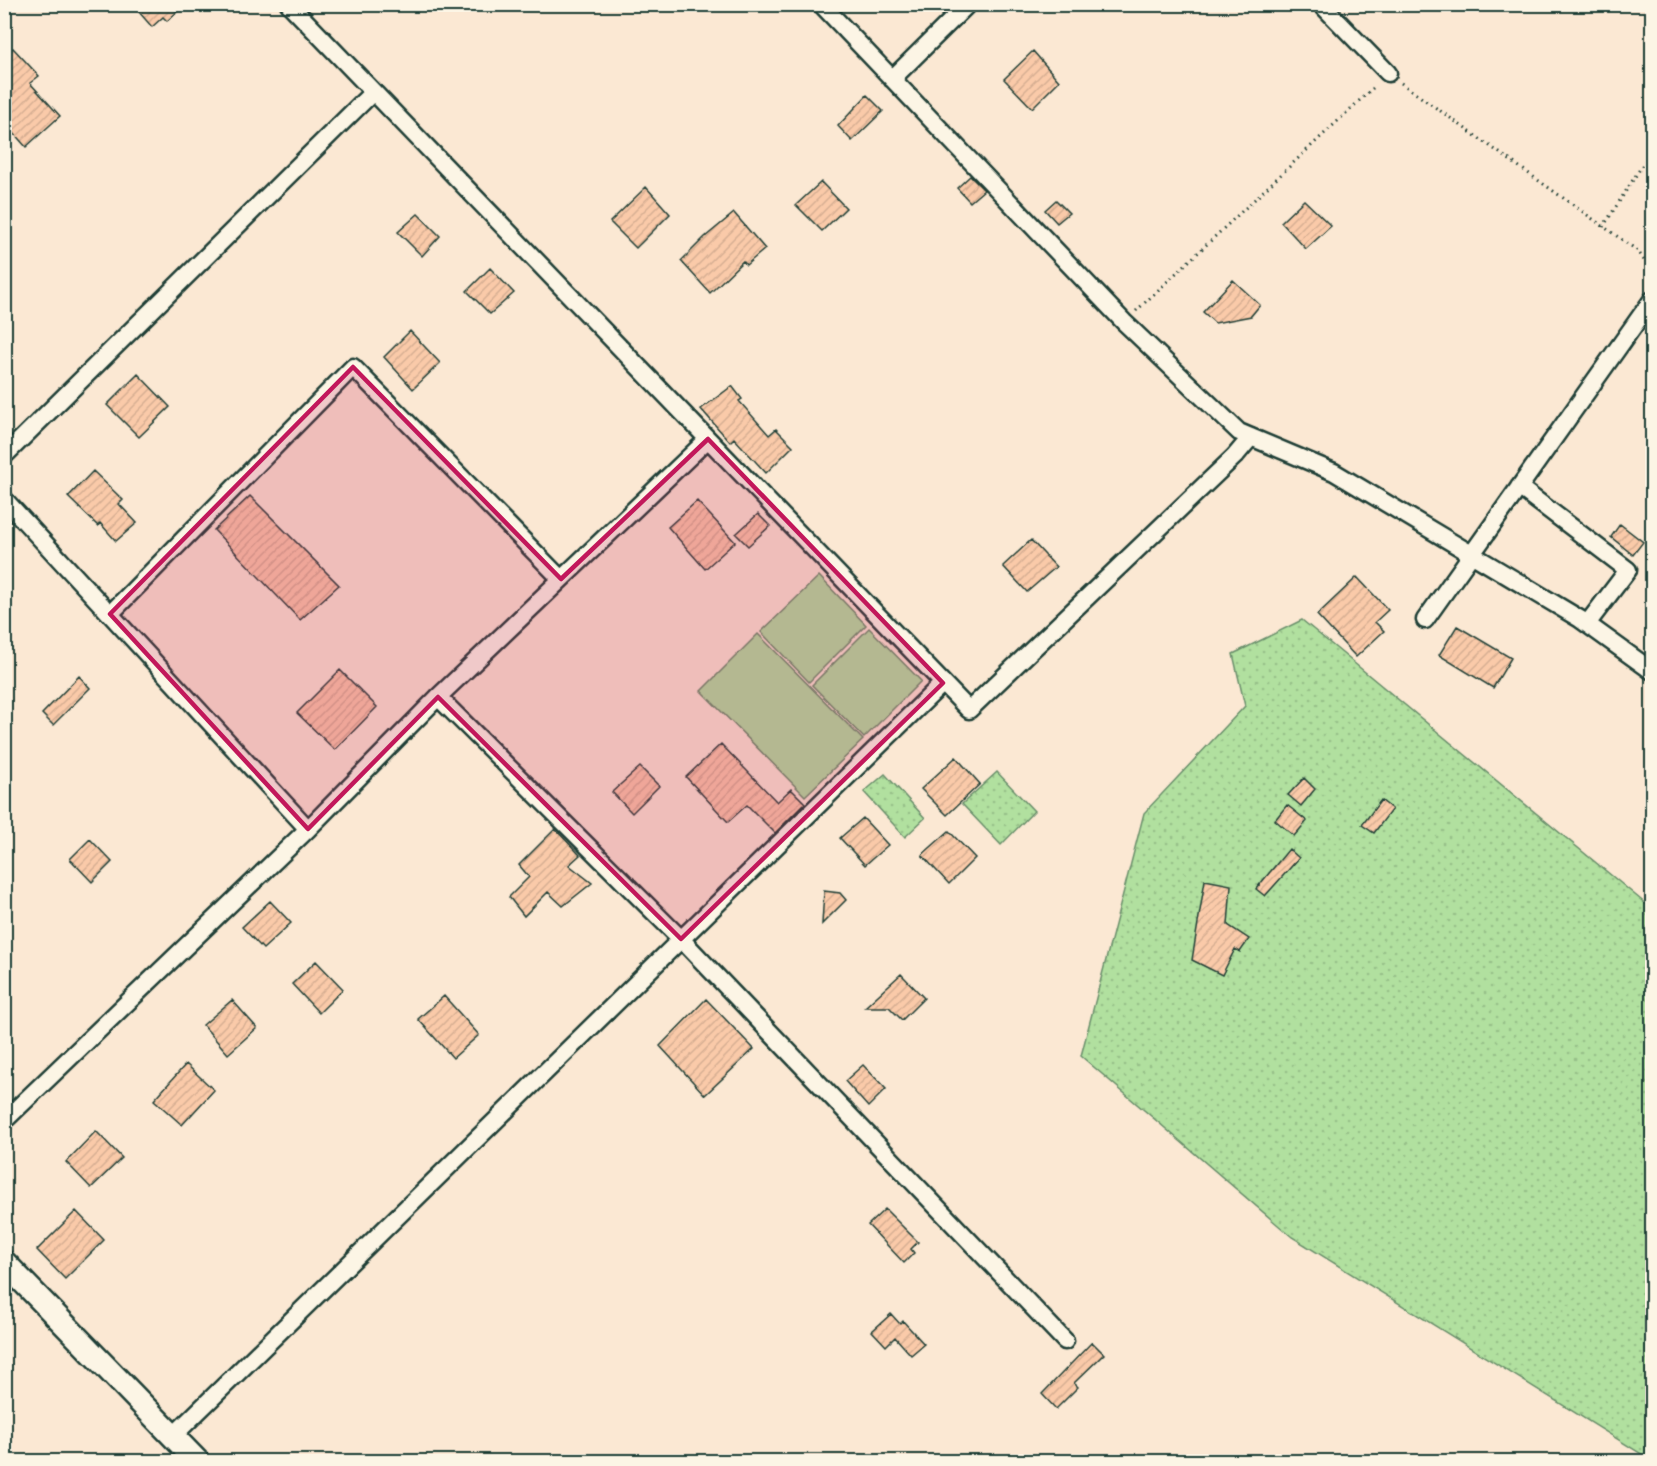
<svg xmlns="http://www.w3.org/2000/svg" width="1657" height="1466" viewBox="0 0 1657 1466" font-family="Kalam,sans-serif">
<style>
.grass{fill:#b1e09f;stroke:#688e6a;stroke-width:1.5}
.park{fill:url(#park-dots);stroke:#688e6a;stroke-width:1.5}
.building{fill:url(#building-hatch);stroke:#1f3d34;stroke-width:1.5}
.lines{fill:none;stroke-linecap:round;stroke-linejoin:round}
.street-casing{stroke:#1f3d34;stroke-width:21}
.secondary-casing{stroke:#1f3d34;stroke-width:27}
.path{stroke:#1f3d34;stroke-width:3;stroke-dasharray:1.5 4.5;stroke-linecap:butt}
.street{stroke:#fcf5e5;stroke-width:16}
.secondary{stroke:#fcf5e5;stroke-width:22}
.marked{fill:#c2185b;fill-opacity:0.2;stroke:#c2185b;stroke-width:4.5;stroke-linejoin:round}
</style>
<defs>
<pattern id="park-dots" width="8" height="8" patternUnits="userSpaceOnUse" patternTransform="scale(1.5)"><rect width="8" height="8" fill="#b1e09f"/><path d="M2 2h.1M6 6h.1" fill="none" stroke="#98c18a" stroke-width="1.8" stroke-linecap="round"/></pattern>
<pattern id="building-hatch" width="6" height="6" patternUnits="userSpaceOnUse" patternTransform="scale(1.5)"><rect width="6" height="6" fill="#facaa9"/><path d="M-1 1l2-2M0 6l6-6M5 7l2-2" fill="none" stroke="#d6ae92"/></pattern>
</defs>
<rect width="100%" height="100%" fill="#fbe8d3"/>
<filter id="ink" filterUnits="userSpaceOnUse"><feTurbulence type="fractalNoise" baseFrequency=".0167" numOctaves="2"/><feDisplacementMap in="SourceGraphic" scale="12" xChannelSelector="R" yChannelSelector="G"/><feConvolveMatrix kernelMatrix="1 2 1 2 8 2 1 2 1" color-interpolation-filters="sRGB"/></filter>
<g filter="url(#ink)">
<path class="grass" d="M819,576L866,625L809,682L761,632Z
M869,628L921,681L864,738L812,685Z
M758,634L863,740L805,796L701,691Z"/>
<path class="park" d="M1302,620L1652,909V1461H1649L1640,1453L1292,1237L1081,1056L1144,813L1245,706L1233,654Z
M997,772L1034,811L1001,845L962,804Z
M885,774L925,818L905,837L864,792Z"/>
<path class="building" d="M132,4H177L173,8L177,12L167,21L163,17L152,27Z
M13,48L39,76L30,83L60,116L26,147L12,131L13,130L4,119V55Z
M1033,51L1059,81L1032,108L1004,79Z
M867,95L883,111L852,141L838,126Z
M970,176L984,190L970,202L957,188Z
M821,182L846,208L822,231L796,205Z
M646,187L670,214L636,248L610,222Z
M1056,200L1069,213L1057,223L1045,210Z
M1304,200L1331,226L1306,249L1281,222Z
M734,213L765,249L746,265L743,261L710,293L681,261L705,237Z
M418,214L440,236L422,256L398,232Z
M490,268L514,293L490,314L467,291Z
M1233,280L1260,305L1251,316L1215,323L1203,312Z
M410,331L440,363L413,389L384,357Z
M138,374L170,407L139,437L107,405Z
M732,386L742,399L739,401L769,435L776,429L793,446L766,473L734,438L730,442L701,409Z
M93,471L123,500L119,504L137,523L116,541L100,523L98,526L68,497Z
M250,496L339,585L300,620L214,530Z
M697,501L735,542L705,569L668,527Z
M758,514L770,526L748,546L736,534Z
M1620,524L1643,542L1633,555L1611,537Z
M1031,540L1056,567L1027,592L1003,566Z
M1357,577L1388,610L1375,622L1384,631L1356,657L1317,615Z
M1457,626L1511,658L1493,688L1439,655Z
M340,670L377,707L335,750L297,713Z
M79,676L90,688L53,725L42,714Z
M721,744L777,802L791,789L805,803L775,833L747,805L728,822L686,777Z
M956,757L980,784L947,815L921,789Z
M640,767L659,786L632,813L612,792Z
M1304,778L1315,789L1301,806L1288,795Z
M1381,800L1392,809L1374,833L1362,825Z
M1287,805L1307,821L1294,836L1275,820Z
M863,818L888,845L865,865L840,838Z
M555,829L580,855L569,865L592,883L563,906L548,892L524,916L509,897L529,877L519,865Z
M949,831L975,858L949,884L922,855Z
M90,839L112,862L92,882L70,859Z
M1289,849L1299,858L1265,896L1256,889Z
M1205,880L1231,885L1228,925L1249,939L1240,952L1235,949L1222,975L1192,960Z
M824,891L840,893L846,900L822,924Z
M270,901L291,923L263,949L242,927Z
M316,961L343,989L319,1013L292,984Z
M901,974L924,998L902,1020L889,1007H865Z
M444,996L479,1035L453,1058L418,1019Z
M706,999L754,1049L705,1095L660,1046Z
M232,1000L257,1028L228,1054L203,1025Z
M186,1064L214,1090L182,1125L154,1100Z
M863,1065L886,1089L868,1107L845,1081Z
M96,1131L122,1158L91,1188L66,1162Z
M885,1209L918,1242L911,1249L914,1253L904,1263L868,1225Z
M76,1211L104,1240L65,1279L37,1250Z
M891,1314L900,1324L903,1321L924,1344L911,1355L895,1337L886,1346L872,1331Z
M1092,1342L1104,1354L1074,1383L1078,1387L1056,1409L1042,1394Z"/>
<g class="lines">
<g class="street-casing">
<path id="street" d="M289,4L969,710L1235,456L1251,437
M821,4L1124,322L1239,432L1334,472L1580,619L1652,671
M1321,4L1388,73
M892,79L968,4
M4,456L373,92
M1519,487L1628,570L1587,624
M4,499L308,829L438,697L708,439
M110,614L353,367L561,579
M1425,620L1652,300
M438,697L681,939L1065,1341
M4,1121L308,829
M173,1436L943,683"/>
</g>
<g class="secondary-casing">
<path id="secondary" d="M4,1262L198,1462"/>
</g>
<path class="path" d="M1401,83L1638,251L1652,273
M1603,227L1652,150
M1136,311L1376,85"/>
<use href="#street" class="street"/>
<use href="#secondary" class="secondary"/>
</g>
</g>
<path class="marked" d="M353,367L561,579L708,439L943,683L681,939L438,697L308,829L110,614Z"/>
<rect width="1657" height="1466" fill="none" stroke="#fcf5e5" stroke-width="24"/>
<rect x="12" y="12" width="1633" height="1442" fill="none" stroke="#1f3d34" stroke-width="2" filter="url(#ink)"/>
</svg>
